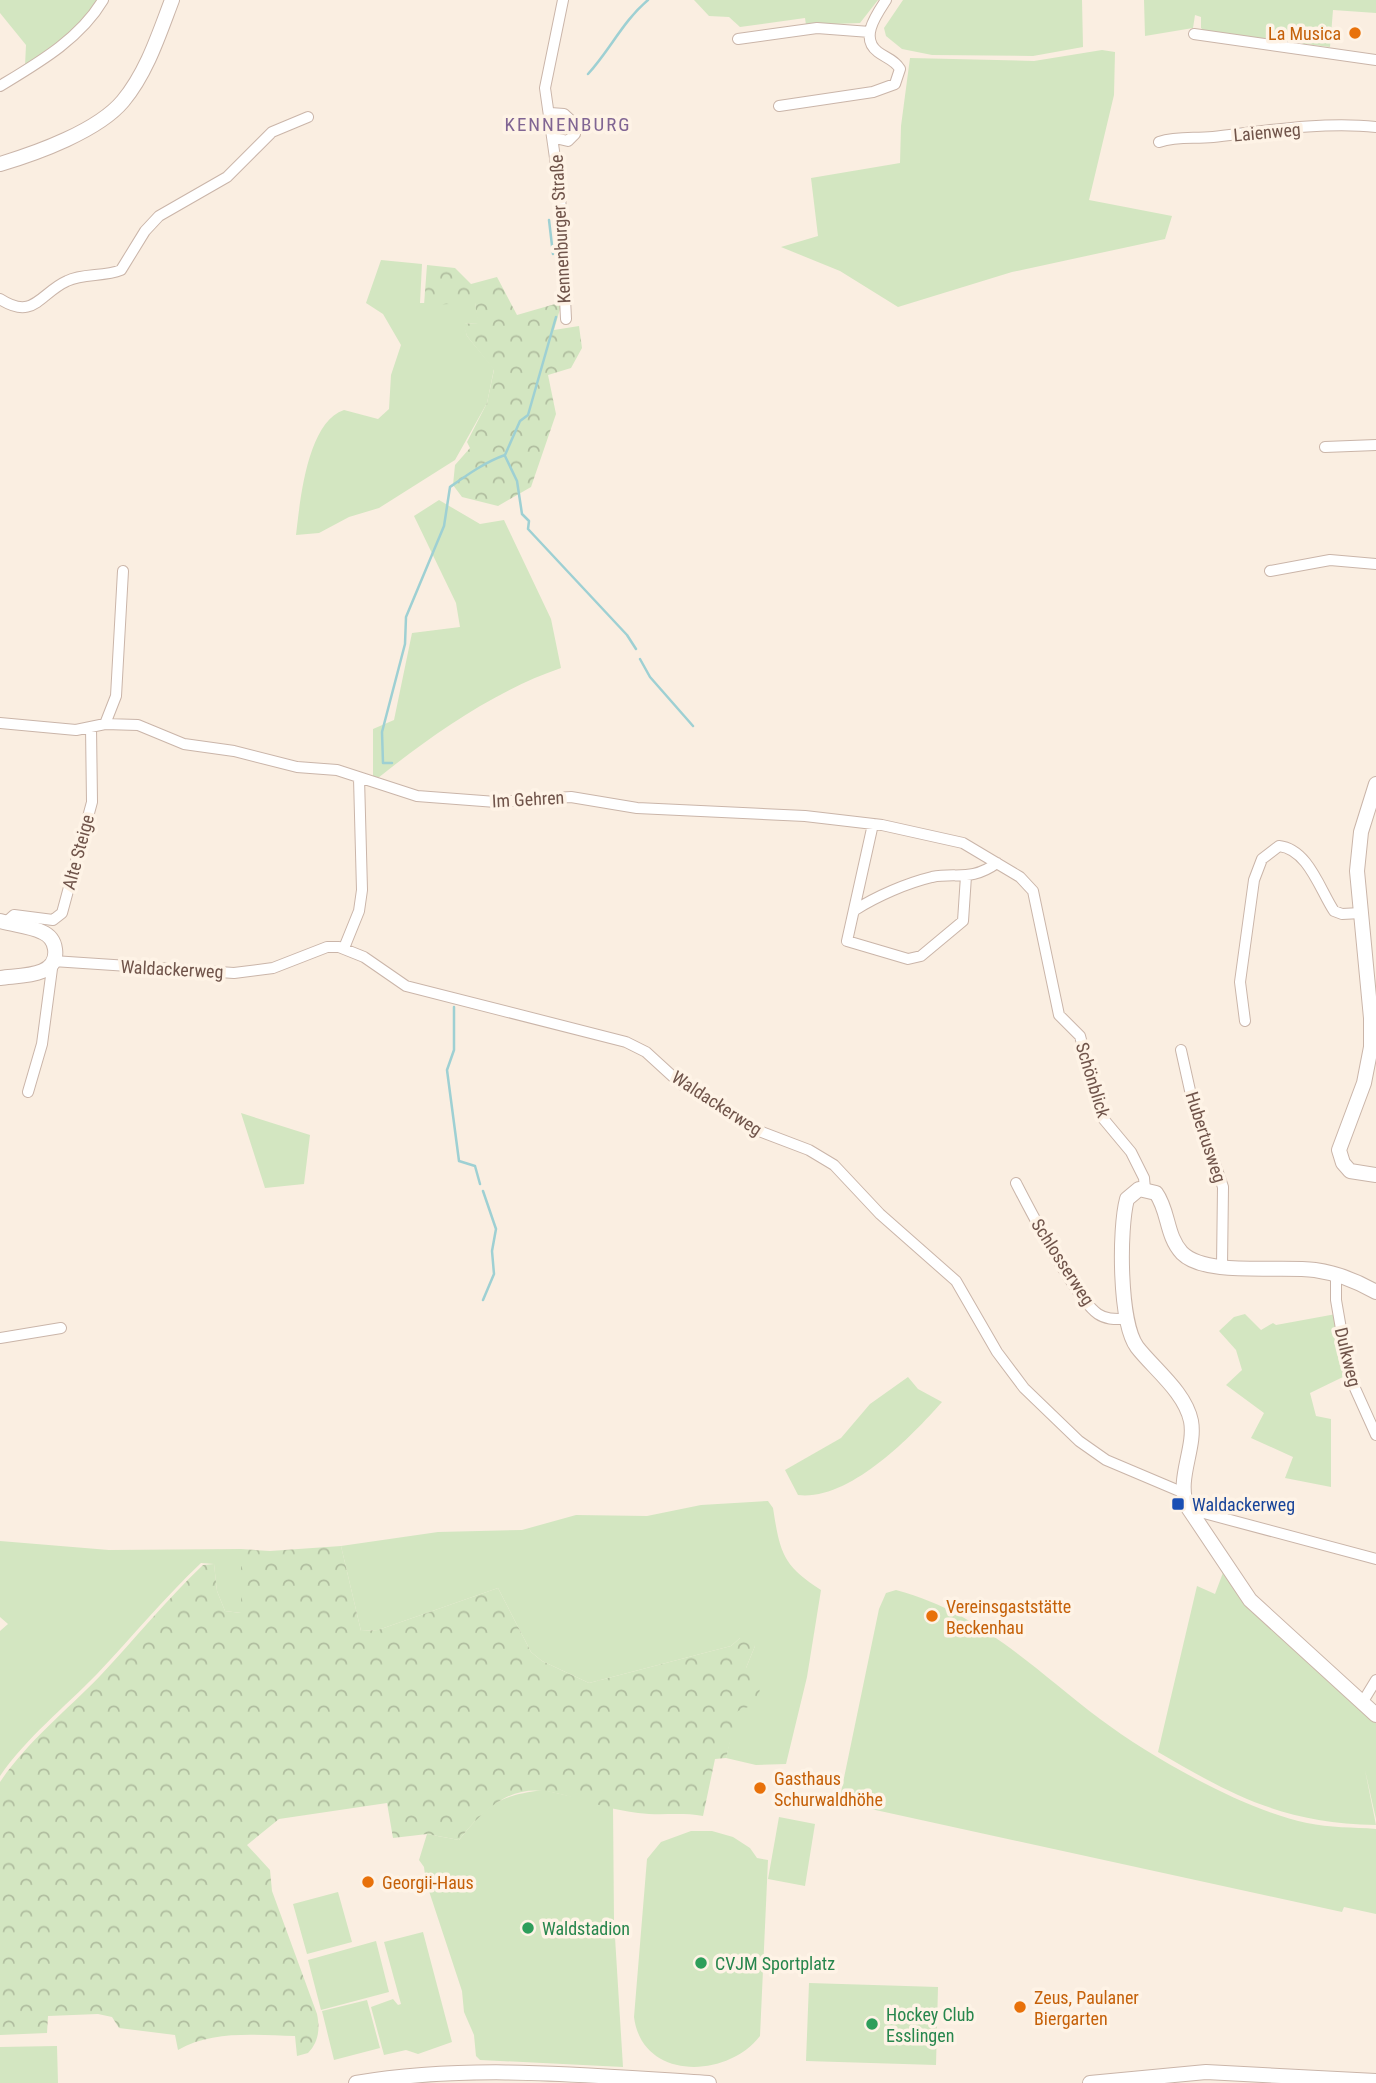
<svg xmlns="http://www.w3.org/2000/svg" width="1376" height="2083" viewBox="0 0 1376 2083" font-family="'Roboto Condensed',sans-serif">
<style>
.green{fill:#d3e6c1}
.forest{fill:url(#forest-crowns)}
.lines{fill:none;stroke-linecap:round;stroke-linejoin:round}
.stream{stroke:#9ed0d3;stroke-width:2.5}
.minor-casing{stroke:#cab5a9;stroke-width:12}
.tertiary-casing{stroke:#cab5a9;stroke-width:16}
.minor{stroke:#fff;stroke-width:10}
.tertiary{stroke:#fff;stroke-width:14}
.food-dot{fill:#e8710a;stroke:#fef3e6;stroke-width:2.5}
.transit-dot{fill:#1a4fb4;stroke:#fef3e6;stroke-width:2.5}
.leisure-dot{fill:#2e9e5b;stroke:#fef3e6;stroke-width:2.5}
.labels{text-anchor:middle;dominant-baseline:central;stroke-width:7;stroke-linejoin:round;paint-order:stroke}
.food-label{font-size:18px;fill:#c56008;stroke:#fef3e6;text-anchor:start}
.street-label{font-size:18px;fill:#70544a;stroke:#fef3e6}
.transit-label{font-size:18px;fill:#164399;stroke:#fef3e6;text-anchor:start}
.leisure-label{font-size:18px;fill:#27864d;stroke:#fef3e6;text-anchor:start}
.neighbourhood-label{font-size:19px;letter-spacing:2px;fill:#806593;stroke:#fef3e6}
</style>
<defs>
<pattern id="forest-crowns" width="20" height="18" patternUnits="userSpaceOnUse" patternTransform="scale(1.75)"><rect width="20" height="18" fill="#d3e6c1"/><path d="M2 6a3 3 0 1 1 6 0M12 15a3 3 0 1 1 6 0" fill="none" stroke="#b0bd9f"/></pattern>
</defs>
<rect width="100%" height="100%" fill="#faeee1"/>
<path class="green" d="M0,0H100L78,27L25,66L26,45L0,13Z
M694,0H878L860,23L806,25L805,18L740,27L729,17L709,16Z
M903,0H1082L1083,47L1033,56L932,55L902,49L886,36L884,28Z
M1144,0H1376V13L1333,10L1330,47L1205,32L1201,28V17L1195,15L1193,28L1145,36Z
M1102,50L1115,52L1114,95L1089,200L1172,216L1165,239L1012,272L898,307L840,271L781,247L818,236L811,178L900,163L901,126L910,58L1034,61Z
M381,260L422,264L420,303H475L479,323L464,324L467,336L494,369L487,403L455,460L379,508L349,517L319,533L296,535C300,502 307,422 344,410L378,419L389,409L391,375L401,345L383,314L366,303Z
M439,500L480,524L504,520L551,619L561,668C494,691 433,734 378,778L373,777V729L394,720L412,633L460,627L456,603L414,516Z
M241,1113L310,1135L304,1184L265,1188Z
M1245,1314L1261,1330L1273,1323L1276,1325L1336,1314L1345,1376L1310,1393L1316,1416L1331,1419V1487L1285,1478L1293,1457L1251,1438L1264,1413L1226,1385L1242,1370L1236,1350L1219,1331L1234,1317Z
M908,1377L918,1389L942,1402C910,1438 849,1501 798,1495L785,1470L841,1438L870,1404Z
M768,1501L773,1508C780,1552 782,1565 821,1590L807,1677L786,1764L756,1765L726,1758L746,1668L755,1646L740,1638L731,1646L589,1683L542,1661L531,1652L498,1588L378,1630L361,1631L341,1546L438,1532L522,1530L576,1515L647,1516L701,1505Z
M0,1541L109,1550L241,1549V1613L225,1611L217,1591L214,1564L201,1563C164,1598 132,1637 97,1674C64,1708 27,1737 0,1776V1631L8,1624L0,1617Z
M1224,1570L1376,1721V1819L1365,1770L1376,1825C1284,1823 1235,1797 1158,1752L1197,1586L1215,1594Z
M896,1590C979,1612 1033,1668 1100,1719C1152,1758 1244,1810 1307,1823C1330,1828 1353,1827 1376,1829V1914L1344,1907L1342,1912L839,1802L879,1609L886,1593Z
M543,1790L613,1806L614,1921L623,2067L480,2060L476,2056L474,2035L464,2012L462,1991L426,1882L424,1867L419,1860L427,1834L459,1840C488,1804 497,1796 543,1790Z
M779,1817L815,1824L805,1886L768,1879Z
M691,1831H712L733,1837L750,1848L757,1858L768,1860L760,2036C727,2079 642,2081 634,2017L647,1859L661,1842Z
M338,1892L352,1942L307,1954L293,1904Z
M423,1932L452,2042L418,2054L406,2050L384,2055L371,2007L393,1999L398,2005L401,2004L384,1942Z
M376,1941L389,1992L321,2010L308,1960Z
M809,1983L938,1987L936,2065L806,2061Z
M367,2000L380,2048L334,2060L322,2011Z
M57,2046L58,2083H0V2047Z"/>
<path class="forest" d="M427,265L455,268L471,284L497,277L517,315L562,302L554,330L579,326L582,348L571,368L548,375L556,414L531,487L498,506L462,497L453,485L455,465L470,448L467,442L487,403L494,370L467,336L463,324L478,323L475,303L424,305Z
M341,1546L361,1631L378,1630L498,1588L531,1652L542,1661L589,1683L731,1646L740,1638L751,1637L755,1646L746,1668L762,1672L758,1703L738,1711L726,1758L715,1759L703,1816C681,1812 660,1816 638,1813C554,1802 526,1756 459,1840L427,1834L393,1838L387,1803L279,1819L247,1845L270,1870L272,1891L317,2014C320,2028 319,2042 308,2053L297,2056L295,2036C256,2035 212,2030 178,2050L175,2035L119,2028L112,2017L98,2014L48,2016L47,2033L0,2035V1782C28,1741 66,1711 100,1676C135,1639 166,1600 203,1565L214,1564L217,1591L225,1611L241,1613V1549L270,1551Z"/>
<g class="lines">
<path class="stream" d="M588,74C610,50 623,21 648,0
M549,220L553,254
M505,456L517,481L522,514L529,521L528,529L627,635L636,649
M640,659L650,677L693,726
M392,763H383L382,732L405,644L406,617L444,526L450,487C467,475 485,462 505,455L520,421L528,415L556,317
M454,1007V1050L447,1070L459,1161L475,1166L480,1184
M483,1191L496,1229L492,1251L494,1274L483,1300"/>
<g class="minor-casing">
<path id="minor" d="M563,0L545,88L560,193L566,319
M1194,34L1376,60
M738,39L817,28L870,32
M0,86C38,63 80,39 103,0
M779,106L873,92L895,84L900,69C895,60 886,58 878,52C859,38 877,14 886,0
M550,113L564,114L576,125L575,134L568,141L555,138
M1159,142C1178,136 1193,139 1213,137C1264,131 1325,121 1376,127
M0,299C34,321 40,293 67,281C83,273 104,277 121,270L145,231L159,216L227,177L272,132L308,117
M1325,447L1376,445
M1270,571L1330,560L1376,564
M0,723L76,730L105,724L138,725L184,744L234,751L297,767L337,770L417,796L496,802L571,797L637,808L805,816L882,825L963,843L1020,877L1033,891L1059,1015L1080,1036L1101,1116L1131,1152L1144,1178L1145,1189
M105,724L116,696L123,571
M873,824L847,941L908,959L921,956L963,921L966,876
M855,910C877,896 907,883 932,877C957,872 970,882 997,863
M5,923L14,915L53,920L62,913L92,802L91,727
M344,948L359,911L362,890L359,778
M1245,1021L1240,982L1254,880L1262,859L1279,846C1308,849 1320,890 1334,911L1342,914L1361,913
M1181,1050L1191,1095L1223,1187L1222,1266
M28,1092L42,1044L53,961L234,973L273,968L327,947H339L364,957L406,986L626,1042L646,1052L681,1084L754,1129L809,1150L834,1165L880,1214L956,1281L997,1352L1024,1388L1079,1441L1106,1460L1184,1493
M1016,1183C1031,1212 1075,1298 1098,1314C1107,1320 1116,1319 1125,1319
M1336,1275V1300L1349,1375L1376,1435
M0,1338L61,1328
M1189,1509L1376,1559
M1362,1703L1376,1680"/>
</g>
<g class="tertiary-casing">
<path id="tertiary" d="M0,164C37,153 98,131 123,101C147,72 159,34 172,0
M1376,784L1361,832L1357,871L1371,1018V1047L1364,1083L1339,1150L1343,1163L1350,1171L1376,1175
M0,921C14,925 30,926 42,932C49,935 54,941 55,949C59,978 19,975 0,978
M1376,1292C1357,1281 1336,1273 1315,1270C1281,1265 1206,1277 1182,1253C1166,1236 1169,1211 1156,1193L1139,1189L1127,1199C1119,1229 1119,1322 1137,1347C1154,1369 1185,1392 1191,1421C1196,1448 1176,1479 1187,1506L1250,1600L1376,1715
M356,2083C473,2063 592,2076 709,2083
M1090,2083L1206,2072L1376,2081"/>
</g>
<use href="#minor" class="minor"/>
<use href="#tertiary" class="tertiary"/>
</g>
<g class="food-dot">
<circle cx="1355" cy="33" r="7"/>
<circle cx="932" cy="1616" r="7"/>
<circle cx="760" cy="1788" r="7"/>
<circle cx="368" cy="1882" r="7"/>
<circle cx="1020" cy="2007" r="7"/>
</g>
<rect class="transit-dot" x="1171" y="1497" width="14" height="14" rx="3.5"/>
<g class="leisure-dot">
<circle cx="528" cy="1928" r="7"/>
<circle cx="701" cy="1963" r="7"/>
<circle cx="872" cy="2024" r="7"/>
</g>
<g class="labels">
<g class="food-label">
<text x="1341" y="33" text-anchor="end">La Musica</text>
<text x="946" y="1606">Vereinsgaststätte<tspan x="946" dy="21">Beckenhau</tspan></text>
<text x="774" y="1778">Gasthaus<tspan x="774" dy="21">Schurwaldhöhe</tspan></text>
<text x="382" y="1882">Georgii-Haus</text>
<text x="1034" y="1997">Zeus, Paulaner<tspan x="1034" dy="21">Biergarten</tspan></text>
</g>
<g class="street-label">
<text transform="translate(1267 132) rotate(-5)">Laienweg</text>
<text transform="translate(560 229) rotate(-93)">Kennenburger Straße</text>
<text transform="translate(528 799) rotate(-3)">Im Gehren</text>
<text transform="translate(78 852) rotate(-75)">Alte Steige</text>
<text transform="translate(172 969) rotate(3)">Waldackerweg</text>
<text transform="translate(1093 1080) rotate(73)">Schönblick</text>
<text transform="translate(717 1103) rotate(33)">Waldackerweg</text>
<text transform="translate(1206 1137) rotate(72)">Hubertusweg</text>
<text transform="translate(1063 1262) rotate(57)">Schlosserweg</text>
<text transform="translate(1348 1357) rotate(76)">Dulkweg</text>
</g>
<g class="transit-label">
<text x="1192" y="1504">Waldackerweg</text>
</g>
<g class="leisure-label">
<text x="542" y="1928">Waldstadion</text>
<text x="715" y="1963">CVJM Sportplatz</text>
<text x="886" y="2014">Hockey Club<tspan x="886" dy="21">Esslingen</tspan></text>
</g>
<g class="neighbourhood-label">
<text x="568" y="124">KENNENBURG</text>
</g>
</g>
</svg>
